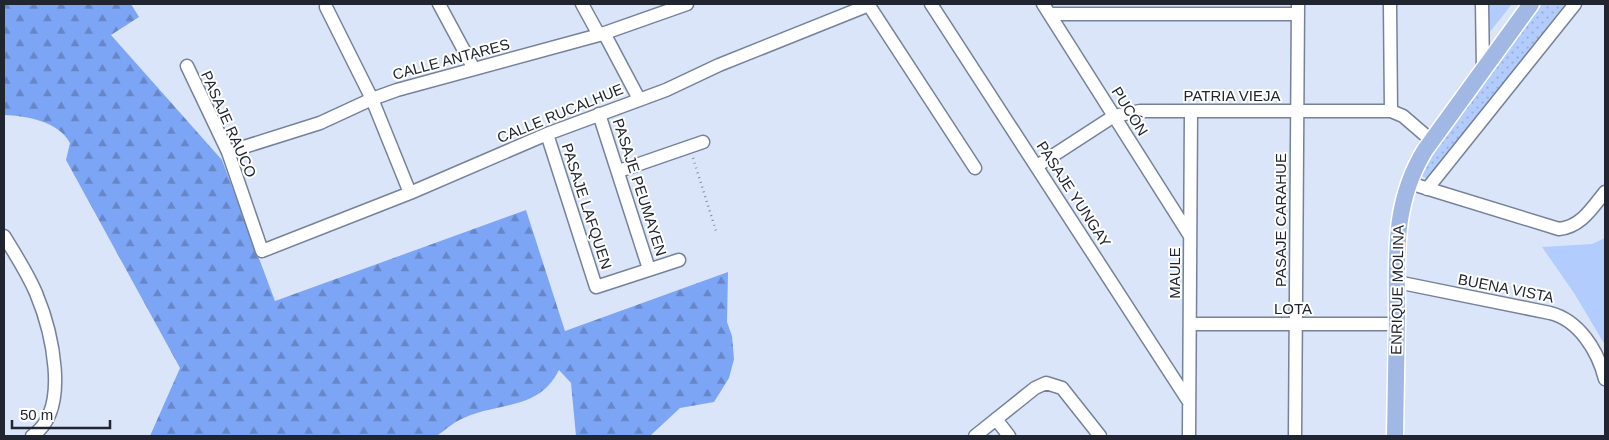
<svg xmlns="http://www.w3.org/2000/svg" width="1609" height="440" viewBox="0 0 1609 440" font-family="Helvetica,sans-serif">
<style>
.grass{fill:#b2ccfd}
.forest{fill:url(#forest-firs)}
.park{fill:url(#park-dots)}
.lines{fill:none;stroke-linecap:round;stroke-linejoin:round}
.minor-casing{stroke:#76829a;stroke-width:15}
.major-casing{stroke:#fff;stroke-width:19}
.path{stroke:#868f9f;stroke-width:2.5;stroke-dasharray:1 4;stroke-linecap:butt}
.minor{stroke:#fff;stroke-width:12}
.major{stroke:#a1b8e5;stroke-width:16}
.labels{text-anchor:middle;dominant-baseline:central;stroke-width:4;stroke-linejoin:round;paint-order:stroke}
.street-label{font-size:15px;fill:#20252f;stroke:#fff}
</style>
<defs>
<pattern id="forest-firs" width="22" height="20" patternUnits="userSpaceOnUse" patternTransform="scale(1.25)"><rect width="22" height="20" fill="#7da5f5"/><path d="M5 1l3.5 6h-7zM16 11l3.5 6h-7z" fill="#6686c7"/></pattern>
<pattern id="park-dots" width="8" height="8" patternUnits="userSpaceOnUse" patternTransform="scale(1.25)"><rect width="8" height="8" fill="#b2ccfd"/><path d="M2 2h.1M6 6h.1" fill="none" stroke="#99afd9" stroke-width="1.8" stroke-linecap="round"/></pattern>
</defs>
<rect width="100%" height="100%" fill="#dae5fa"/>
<path class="grass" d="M1488,4H1512L1489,33Z
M1605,238V345L1574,293L1542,247L1592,244Z"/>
<path class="forest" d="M4,4H131L139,17L111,35L222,160L275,301L526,210L565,331L728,272L727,322L732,336L734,359L729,378L714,402L680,408L650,436H576L571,383L559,370C539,410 501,402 466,417C455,421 446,429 437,436H150L180,368L66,160L70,143C58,121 27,116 4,115Z"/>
<path class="park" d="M1542,4H1570L1429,180L1419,174L1423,166Z"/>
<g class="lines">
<g class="minor-casing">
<path id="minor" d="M439,4L474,69
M582,4L599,35
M868,4L975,168
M931,4L1189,402
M1043,4L1190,236
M1390,4L1391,111
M1482,4L1483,70
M326,7L372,99L410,193
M1050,14H1298
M604,33L639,99
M187,66L228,152L262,251L410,193L547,134L666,90L719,65L869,5
M599,114L649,269
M547,134L596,287L679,260
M228,152L320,123L372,99L397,90L599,35L687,4
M1037,166L1114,116L1140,111H1391L1403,116L1432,141
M619,171L703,142
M1419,186L1559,229C1581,227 1592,208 1605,192
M1427,189L1575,4
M4,236C15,254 27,272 36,293C51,329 72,410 32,436
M1397,282L1550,313C1579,320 1598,351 1605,379
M1190,324H1397
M996,419L1009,436
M975,436L1035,388L1046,383L1062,388L1100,436
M1189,436L1191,111
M1295,436L1298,4"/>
</g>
<g class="major-casing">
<path id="major" d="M1395,436C1396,397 1396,357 1397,317C1397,256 1392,204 1425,150L1531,4"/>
</g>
<path class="path" d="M693,158L716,231"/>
<use href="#minor" class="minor"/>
<use href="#major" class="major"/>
</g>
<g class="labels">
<g class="street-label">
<text transform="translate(451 59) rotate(-15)">CALLE ANTARES</text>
<text x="1232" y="95">PATRIA VIEJA</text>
<text transform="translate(1130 111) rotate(58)">PUCÓN</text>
<text transform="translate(560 113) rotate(-22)">CALLE RUCALHUE</text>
<text transform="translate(229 124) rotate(66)">PASAJE RAUCO</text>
<text transform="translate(640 187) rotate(72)">PASAJE PEUMAYEN</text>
<text transform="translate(1074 194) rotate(57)">PASAJE YUNGAY</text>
<text transform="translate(587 206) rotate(72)">PASAJE LAFQUEN</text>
<text transform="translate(1280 220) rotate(-90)">PASAJE CARAHUE</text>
<text transform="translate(1174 273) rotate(-90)">MAULE</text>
<text transform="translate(1506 288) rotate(11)">BUENA VISTA</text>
<text transform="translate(1397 290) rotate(-89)">ENRIQUE MOLINA</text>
<text x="1293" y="308">LOTA</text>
</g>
</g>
<rect width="1609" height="440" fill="none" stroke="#20252f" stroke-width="10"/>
<path d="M12 420v8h98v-8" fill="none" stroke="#20252f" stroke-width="2.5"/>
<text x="20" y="420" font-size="15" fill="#20252f" stroke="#ffffff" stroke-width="4" paint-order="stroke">50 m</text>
</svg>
